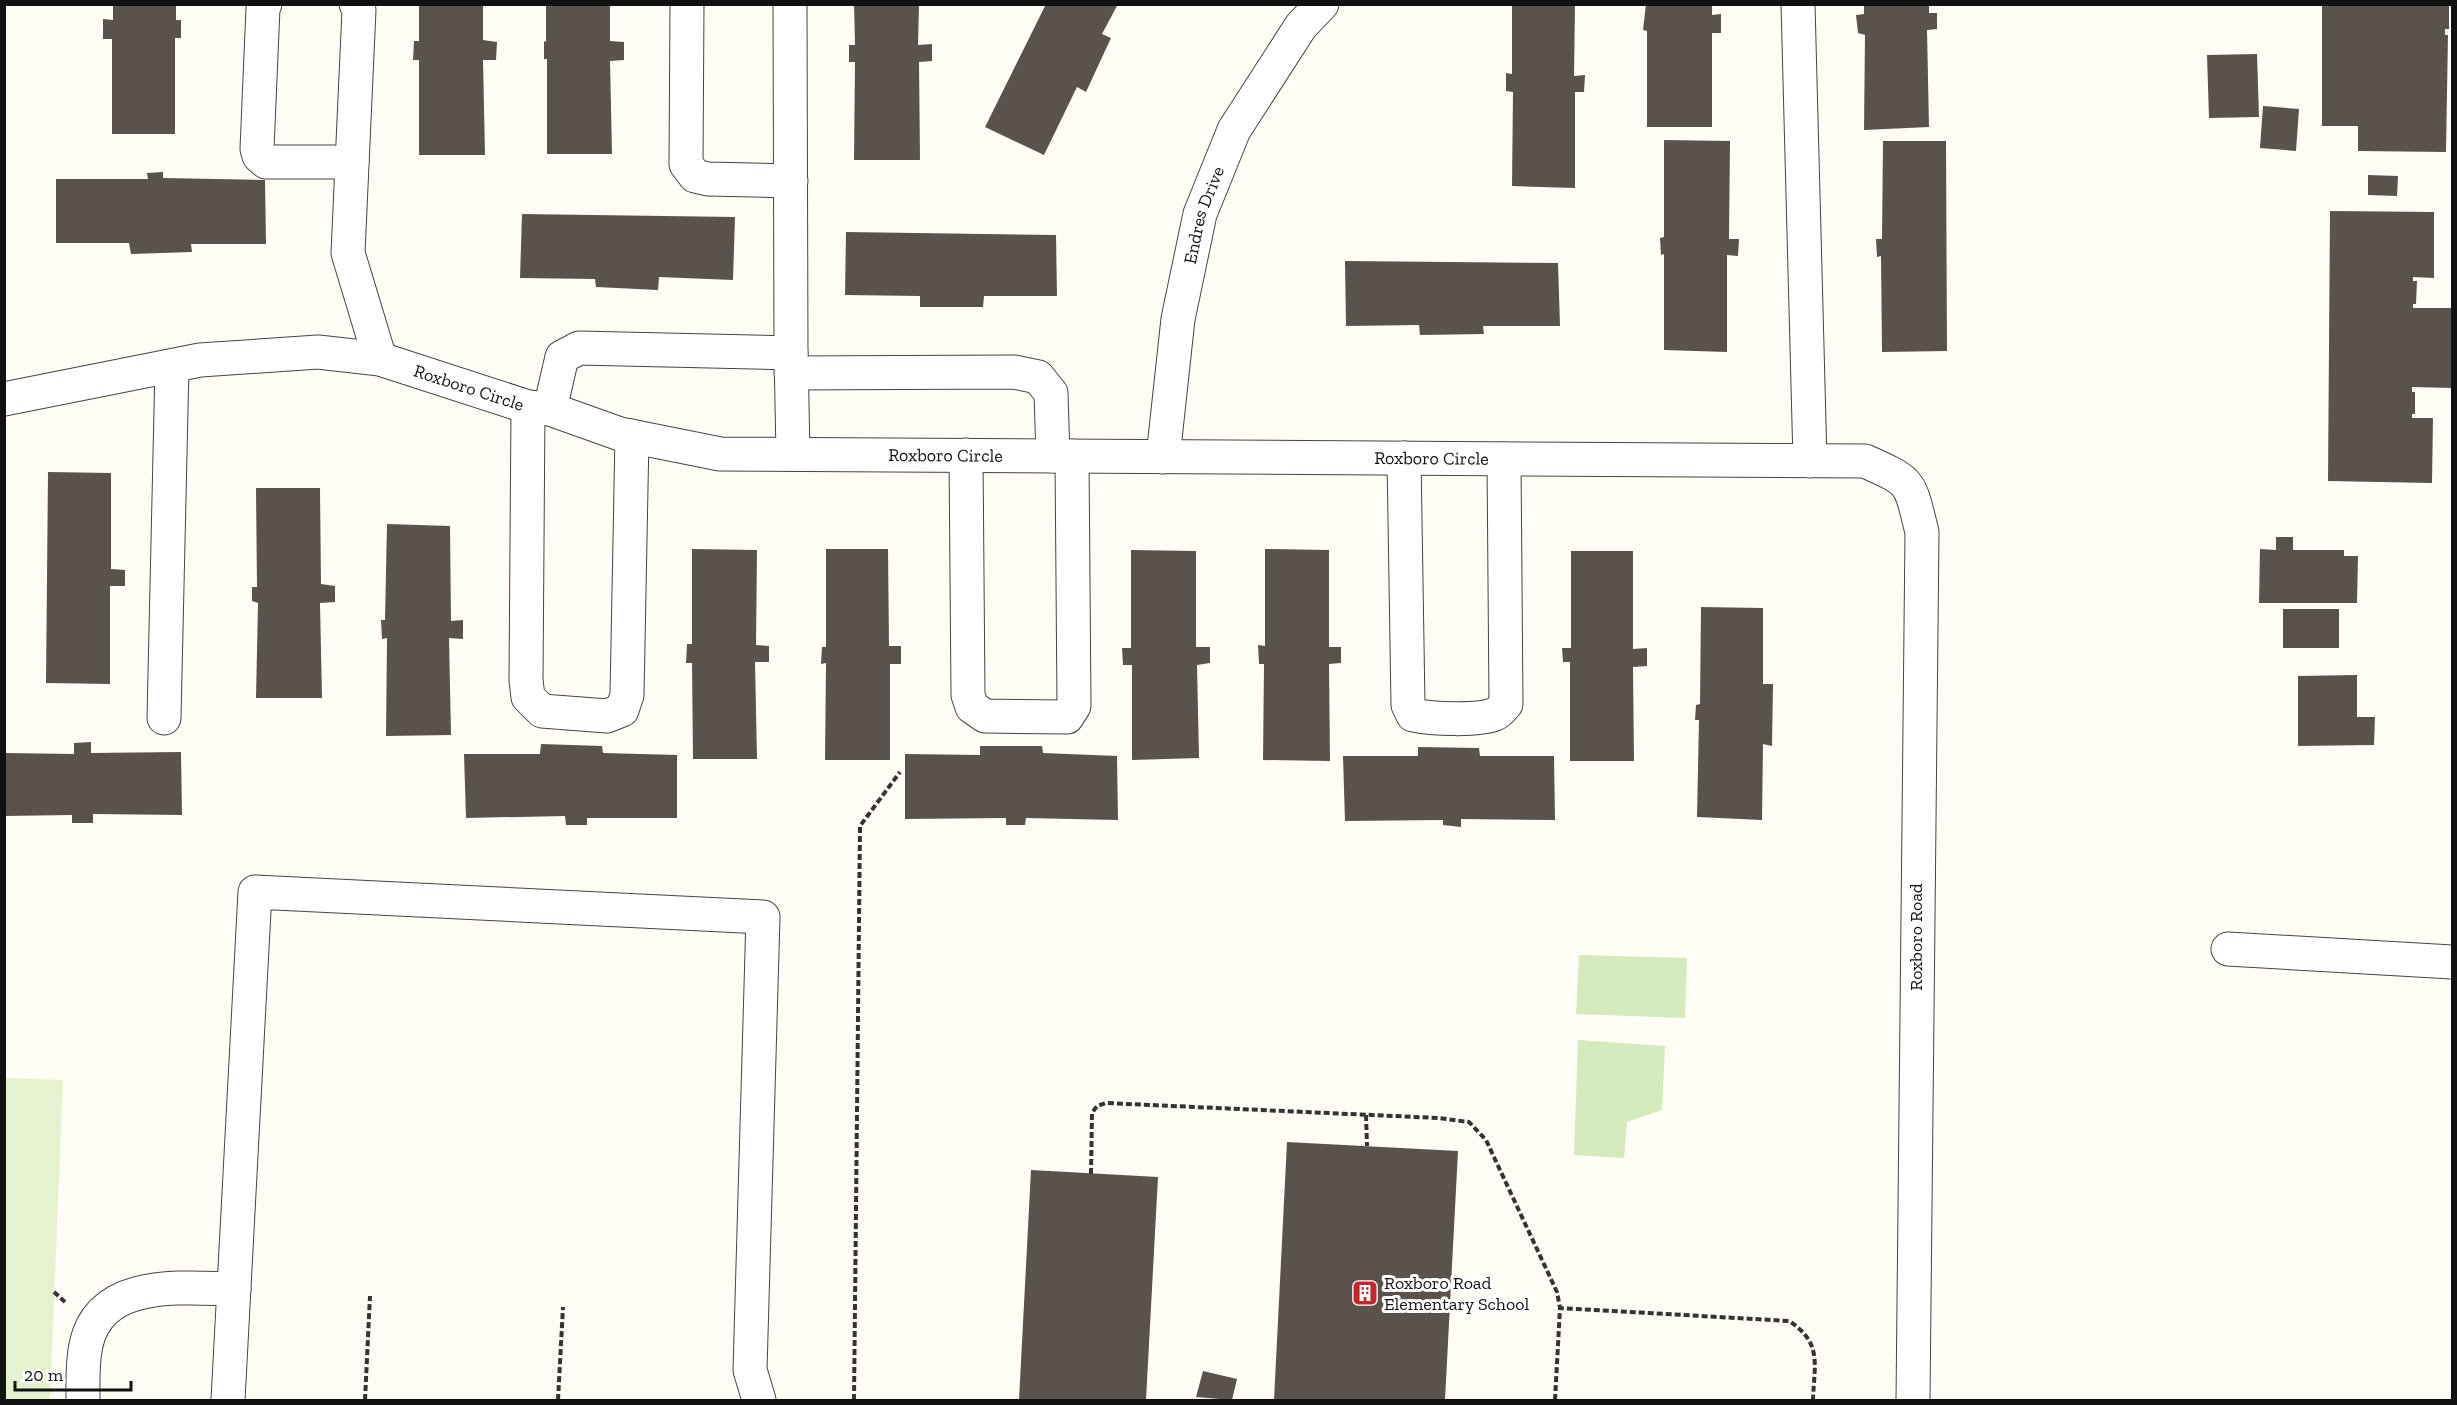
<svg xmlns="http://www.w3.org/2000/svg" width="2457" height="1405" viewBox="0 0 2457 1405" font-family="'Zilla Slab',serif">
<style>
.green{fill:#d5ebbd}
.pitch{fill:#e6f2cf}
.building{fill:#5a524d}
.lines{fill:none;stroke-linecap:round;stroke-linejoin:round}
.minor-casing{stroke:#444;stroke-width:35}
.path{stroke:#333;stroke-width:4;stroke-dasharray:6 3;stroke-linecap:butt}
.minor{stroke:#fff;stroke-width:33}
.labels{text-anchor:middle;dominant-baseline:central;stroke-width:6;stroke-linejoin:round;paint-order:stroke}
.street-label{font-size:18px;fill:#111;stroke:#fff}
.poi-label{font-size:18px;fill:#111;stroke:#fff;text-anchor:start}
</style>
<rect width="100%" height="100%" fill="#fffdf5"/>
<path class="green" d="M1579,955L1687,958L1685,1018L1576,1014Z
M1578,1040L1665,1046L1662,1110L1627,1122L1624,1158L1574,1155Z"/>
<path class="pitch" d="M5,1078L63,1080L50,1400H5Z"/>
<path class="building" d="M113,4H176V20H181V38H175V134H112V39H103V19L113,20Z
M419,4H483V40L497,42L496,60H483L485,155H419V60H413L414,41H419Z
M546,4H610V41L624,42V60L610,61L612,154H547V59H544V41L546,42Z
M854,4H919L918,45L932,44V61L919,62L920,160H854L855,62H849V45H855Z
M1046,4H1118L1102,34L1111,38L1086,92L1077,87L1044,155L985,127Z
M1512,4H1575L1574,76L1585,75L1584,92H1575V188L1512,186L1513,92L1506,91V73L1512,74Z
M1646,4H1712V15L1721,14V33H1712V127H1647V31L1643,30Z
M1864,4H1929V13H1937V29L1927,30L1929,127L1864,130L1865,35L1858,33L1856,15L1864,14Z
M2322,4H2449V29H2445V35H2448L2446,152L2358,151V126H2322Z
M2257,54L2259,117L2209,118L2207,55Z
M2263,106L2299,109L2296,151L2260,148Z
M1664,140L1730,141L1729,239H1739L1738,256L1727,255V352L1664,350V254L1661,255L1660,238L1664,237Z
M1883,141H1946L1947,351L1882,352L1881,256L1877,257L1876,239H1882Z
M163,172V178L265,180L266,244H191L192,252L131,254L129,243H56V179H148L147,173Z
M2368,175L2398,176L2397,196L2368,195Z
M2330,211L2434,212V278L2413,277V281H2417L2416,304H2413V308H2452V388L2412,387V392H2415V414H2412V418H2433L2432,483L2328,481Z
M522,214L735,217L733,280L659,277L658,290L596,287L595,279L520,278Z
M846,232L1056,235L1057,296H984L983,307H920V296L845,295Z
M1345,261L1558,263L1560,326H1483L1484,334L1420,335L1419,325L1346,326Z
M48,472L111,473V569L125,570V586H110V684L46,683Z
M256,488H320L321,584L335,586V602L320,603L322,698H256L258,603L252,601V587H257Z
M387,524L450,526L451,621L463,620V639L449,638L451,735L386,736L387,638L382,639L381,620H385Z
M2276,537H2293V550H2344V556H2358L2357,603H2259L2260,549L2276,550Z
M692,549L757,550L756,645L769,646V662H755L757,759H693L692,663H686L687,644H692Z
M826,549H888L889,646H901V664H890V760H825L826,663L821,664L822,647H826Z
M1265,549L1329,550V647H1341V663L1329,664L1330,761L1263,760L1264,664H1259L1258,645L1265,646Z
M1131,550L1196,551V647H1210V663L1197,665L1199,758L1132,760V665H1123L1122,648H1131Z
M1571,551H1633V649L1647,648V666L1633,667L1634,761H1570V662H1563L1562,648H1571Z
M1701,607L1763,608V684H1773L1772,746L1763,744L1762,820L1697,817L1699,720H1695L1696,705L1700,704Z
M2283,609H2339V648H2283Z
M2357,675V717H2375L2374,745L2298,746V676Z
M91,742V753L181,752L182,815L93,814V823H72V815L4,816V753L74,754V743Z
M541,744L602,746L603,753L677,755V818H587V825H566L565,816L466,818L464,754H540Z
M980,746H1042L1043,753L1117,756L1118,820L1026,818L1025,825H1006V818L905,819V754L980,755Z
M1418,747L1479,748L1480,756H1554L1555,820L1461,819V827L1443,825V820L1345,821L1343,756H1418Z
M1287,1142L1458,1151L1445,1400H1274Z
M1031,1170L1158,1177L1146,1400H1019Z
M1203,1371L1237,1379L1232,1400L1196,1397Z"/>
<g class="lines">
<g class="minor-casing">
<g id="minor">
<path d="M265,4L263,8L257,149L259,156L266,162H352"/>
<path d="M356,4L359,10L348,253L380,359"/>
<path d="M687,4L686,164L695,176L708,179L791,181"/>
<path d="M790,4L791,353"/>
<path d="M1798,4L1810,461"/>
<path d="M791,373L1014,372L1038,377L1051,393L1053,456"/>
<path id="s1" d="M4,399L200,360L318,352L380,359L528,407L550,409L620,434L720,454L1865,461C1914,483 1909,481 1922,532L1913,1400"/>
<path d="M528,407L526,680L528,697L542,711L607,716L622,710L627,695L632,436"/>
<path d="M550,409L562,357L579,348L791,353L793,454"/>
<path d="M966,455L968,695L972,707L985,716L1067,717L1074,706L1072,456"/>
<path id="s2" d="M1163,457L1178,319L1200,214L1234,130L1301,26L1322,4"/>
<path d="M1404,458L1408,705L1413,715C1431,719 1479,721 1495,714C1500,712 1502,708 1506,704L1504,459"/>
<path d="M164,718L172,366"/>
<path d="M2228,949L2452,962"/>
<path d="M83,1400C83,1383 82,1363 86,1345C100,1278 182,1288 234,1289"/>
<path d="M228,1400L255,892L763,917L750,1370L759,1400"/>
</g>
</g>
<path class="path" d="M1366,1115L1367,1146
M1091,1174L1092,1113L1097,1106L1106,1103L1438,1118L1469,1122L1486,1140L1557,1292L1560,1308
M54,1292L65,1302
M365,1400L370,1296
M558,1400L563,1307
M854,1400L860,826L900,772
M1555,1400L1560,1308L1789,1321C1823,1343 1814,1365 1813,1400"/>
<use href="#minor" class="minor"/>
</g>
<defs>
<g id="building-square" transform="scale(1.35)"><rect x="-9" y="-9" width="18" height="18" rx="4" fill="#c4262e" stroke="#fff"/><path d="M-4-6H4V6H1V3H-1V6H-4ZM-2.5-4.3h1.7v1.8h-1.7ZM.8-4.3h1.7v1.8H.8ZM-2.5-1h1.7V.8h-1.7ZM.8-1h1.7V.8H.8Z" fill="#fff"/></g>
</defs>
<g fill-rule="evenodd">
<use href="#building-square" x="1365" y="1293"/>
</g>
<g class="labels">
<g class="street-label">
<text stroke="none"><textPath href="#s2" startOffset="246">Endres Drive</textPath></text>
<text stroke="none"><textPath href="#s1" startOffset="474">Roxboro Circle</textPath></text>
<text stroke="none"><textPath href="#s1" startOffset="960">Roxboro Circle</textPath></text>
<text stroke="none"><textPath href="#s1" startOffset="1446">Roxboro Circle</textPath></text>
<text transform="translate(1916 937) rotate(-90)">Roxboro Road</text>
</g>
<g class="poi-label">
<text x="1384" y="1283">Roxboro Road<tspan x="1384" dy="21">Elementary School</tspan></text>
</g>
</g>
<rect width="2457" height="1405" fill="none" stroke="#111111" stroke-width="12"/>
<path d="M15 1381v9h116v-9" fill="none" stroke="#111111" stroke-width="3"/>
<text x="24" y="1381" font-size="18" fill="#111111" stroke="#ffffff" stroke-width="4.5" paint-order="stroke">20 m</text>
</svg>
